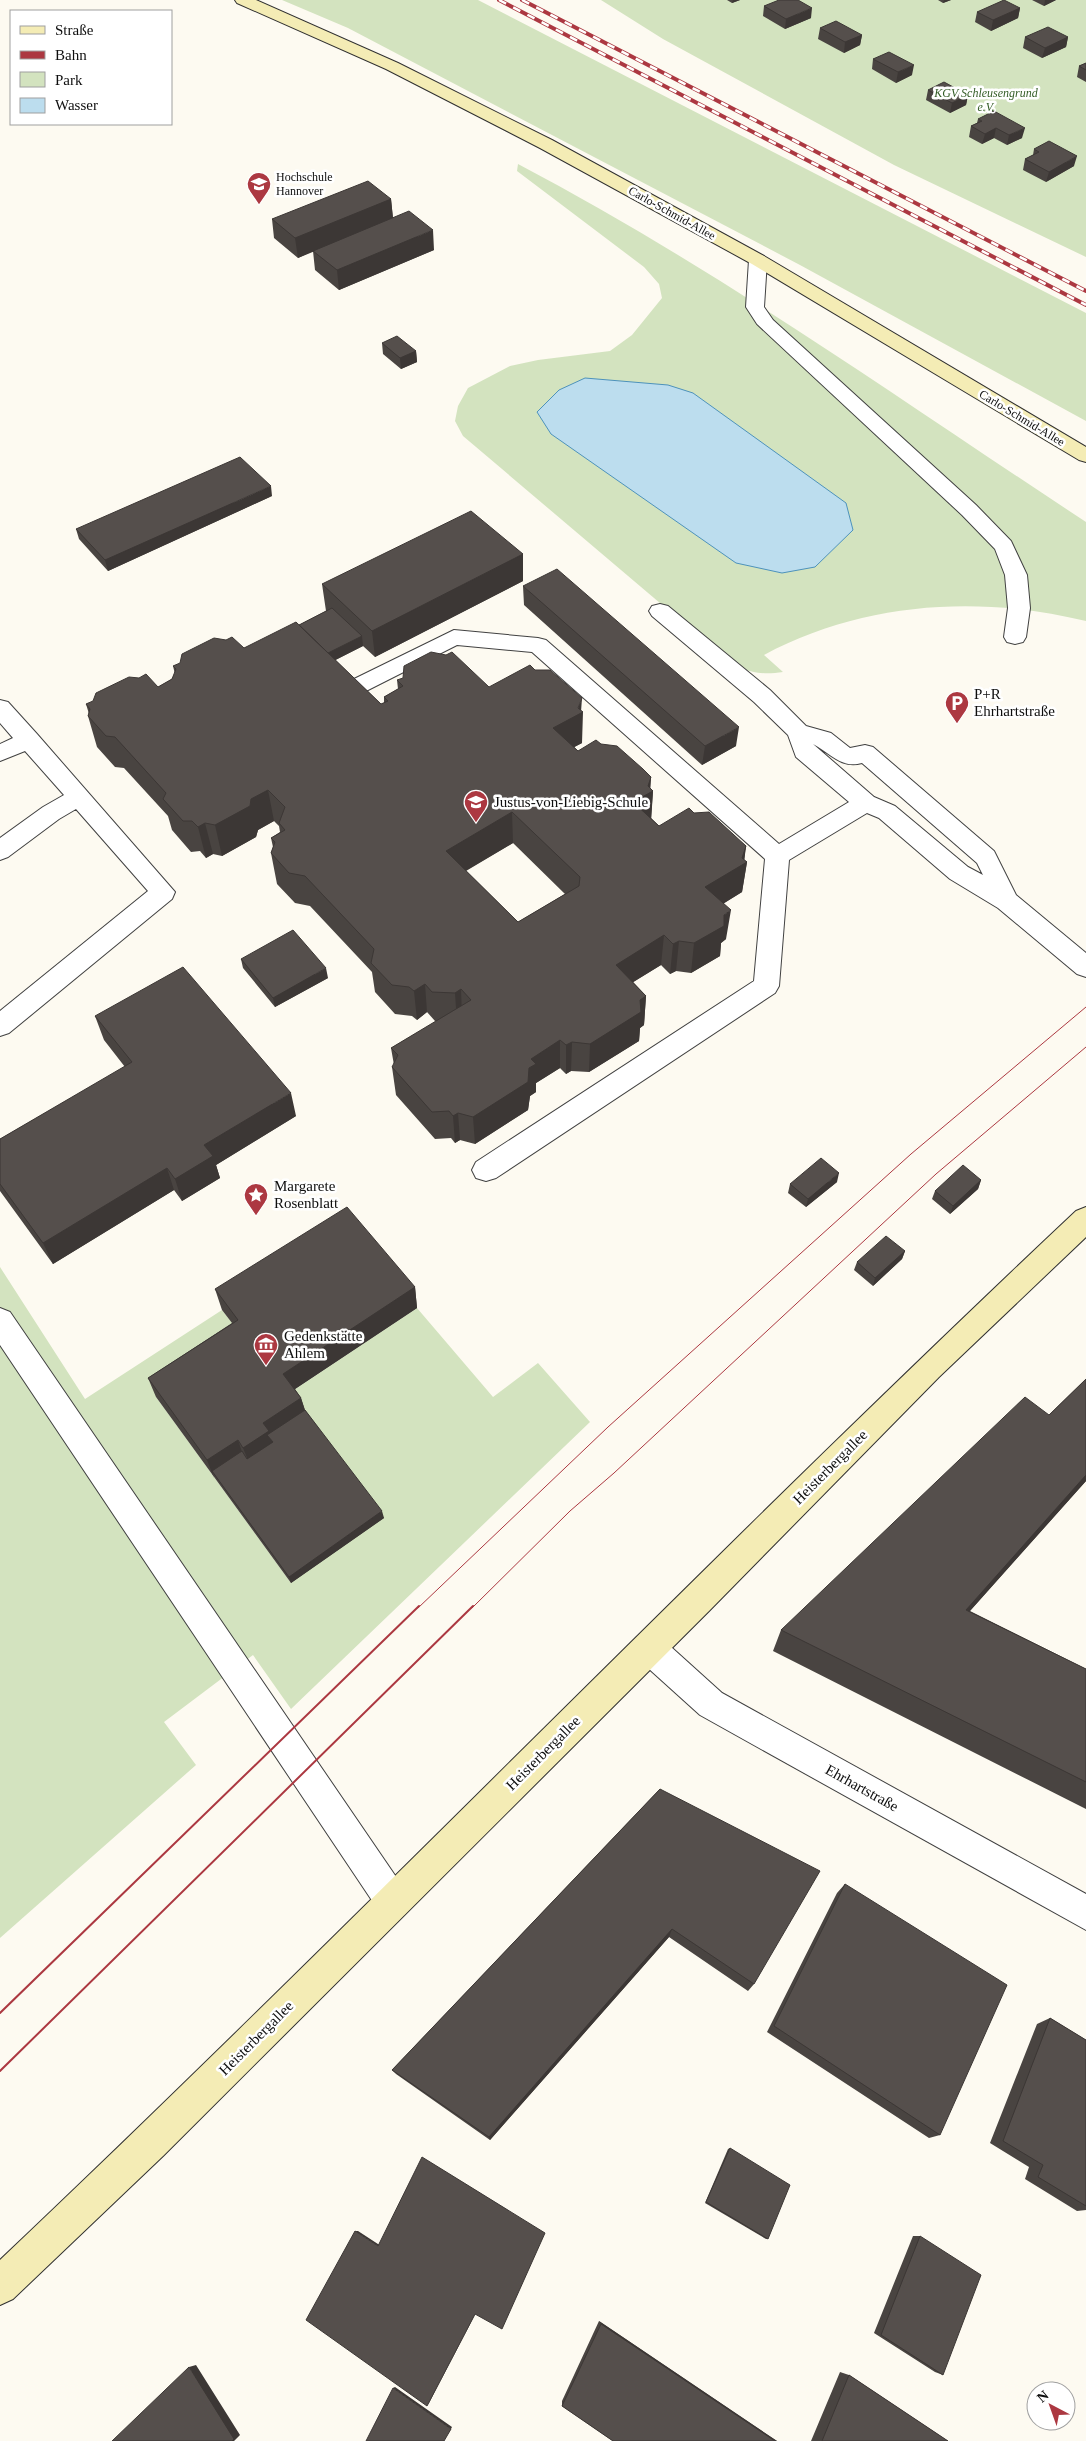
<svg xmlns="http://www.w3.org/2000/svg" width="1086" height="2441" viewBox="0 0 1086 2441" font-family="Georgia,serif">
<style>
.green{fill:#d3e3bf}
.water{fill:#bcddee;stroke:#4d92bb}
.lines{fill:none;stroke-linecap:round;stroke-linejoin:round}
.lane-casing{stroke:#414141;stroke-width:2}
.street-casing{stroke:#414141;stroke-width:2}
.secondary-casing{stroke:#303030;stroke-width:2}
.lane{fill:#fff;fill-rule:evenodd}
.street{fill:#fff;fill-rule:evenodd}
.secondary{fill:#f4ecb5;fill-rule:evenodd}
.tram-far1{stroke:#ac3841;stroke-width:1}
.tram{stroke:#ac3841;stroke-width:2}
.rail-casing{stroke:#ac3841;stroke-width:4}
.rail{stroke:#fff;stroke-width:2.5;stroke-dasharray:8;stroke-linecap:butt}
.wall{fill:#494441;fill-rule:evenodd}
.shaded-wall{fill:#3c3735}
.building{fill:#554f4c;stroke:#3c3735;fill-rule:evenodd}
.labels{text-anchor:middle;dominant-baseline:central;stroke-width:5;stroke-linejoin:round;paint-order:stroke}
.far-park-label{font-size:12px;font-style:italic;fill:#345d27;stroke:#fff}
.far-poi-label{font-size:12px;fill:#0e0e0e;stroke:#fff;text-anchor:start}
.far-street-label{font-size:12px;fill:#0e0e0e;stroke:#fff}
.poi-label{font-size:15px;fill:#0e0e0e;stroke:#fff;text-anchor:start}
.street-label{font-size:15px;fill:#0e0e0e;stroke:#fff}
</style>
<rect width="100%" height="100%" fill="#fdfaf1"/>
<path class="green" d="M282,0H478L1086,313V421L800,265L348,28Z
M601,0H1086V257L894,165L663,39Z
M518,164C716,268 899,399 1086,522V621C978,595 863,602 764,655L783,672C764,675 751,673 733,665L463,436L455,421L458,406L468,388L510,366L538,360L610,351L632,335L662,298L659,284L644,267L517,171Z
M0,1267L85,1399L222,1310L245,1339L156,1397L291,1583L289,1393L417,1308L493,1397L538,1363L590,1422L291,1709L253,1655L164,1722L196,1765L0,1938Z"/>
<path class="water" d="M585,378L668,385L693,393L846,503L853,530L815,567L782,573L736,563L551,434L537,412L559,390Z"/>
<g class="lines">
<g class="lane-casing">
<path id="lane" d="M758,255L764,256L767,260L764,307L773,320L976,505L1011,541L1027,575L1030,608L1026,637L1023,642L1015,644L1007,642L1004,637L1008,608L1005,575L995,549L962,515L757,324L746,307L749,260L752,256Z
M660,604L668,606L770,690L806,726L831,733L850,748L865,745L873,747L994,851L1016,895L1086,953V977L1077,974L998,908L950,879L879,818L867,813L789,860L779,986L775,993L496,1178L486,1181L476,1178L472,1170L476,1162L754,981L765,859L532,652L457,645L368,690L360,693L352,690L349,685L352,680L454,630L538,638L546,640L779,844L849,802L796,757L788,735L754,702L652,616L649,611L652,606ZM813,744C830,753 841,769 862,763L977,863L983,875L968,867L895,806L874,797Z
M0,700L8,702L37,734L175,892L172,899L9,1033L0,1036V1011L148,891L76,809L59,819L8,857L0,860V838L43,807L64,795L25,751L0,761V744L13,738L0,723Z
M0,1308L10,1312L405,1890L410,1902L405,1914L393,1919L381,1914L0,1345Z"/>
</g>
<g class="street-casing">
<path id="street" d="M649,1632L660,1637L722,1693L1086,1894V1930L700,1715L638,1659L633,1648L638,1637Z"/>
</g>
<g class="secondary-casing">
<path id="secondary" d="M235,0H256L398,63L552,140L764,256L1086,447V462L1079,460L752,264L540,148L386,69L237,3Z
M1086,1207V1237L939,1377L709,1611L163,2156L13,2299L0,2305V2260C364,1915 711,1554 1076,1211Z"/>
</g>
<use href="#lane" class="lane"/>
<use href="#street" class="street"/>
<use href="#secondary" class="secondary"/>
<path class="tram-far1" d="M418,1608L608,1427L911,1154L1086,1007
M472,1608L570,1511L614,1473L936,1174L1086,1047"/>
<path class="tram" d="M0,2013L419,1606
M0,2071L473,1606"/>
<g class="rail-casing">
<path id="rail" d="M499,0L1086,305
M522,0L1086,291"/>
</g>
<use href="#rail" class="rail"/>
</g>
<path class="wall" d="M727,0H740L732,3Z
M938,0H951L943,3Z
M1032,0H1056L1044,6Z
M764,6L811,18L785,29L763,16Z
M1020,8L1018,18L991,31L975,22L977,12Z
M820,28L862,35L860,45L844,53L818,39Z
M1025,37H1068L1066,47L1042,58L1023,48Z
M873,59L912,75L896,83L872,69Z
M1086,63V82L1077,77L1079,66Z
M928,90L968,95L966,105L950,113L926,100Z
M978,119L1022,138L1007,145L994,138L982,144L969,137L971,126L977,123Z
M1034,149L1074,166L1046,182L1023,170L1025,159L1033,155Z
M391,199L393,218L434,250L339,290L315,270L313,251L298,258L274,238L272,219Z
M382,343L416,351L417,362L401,369L383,354Z
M272,496L108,571L79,539L76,529Z
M523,554V581L375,657L363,646L335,660L381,704L384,703V697L398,689L397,680L489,687L581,711L582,743L574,747L578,751L601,744L651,777L650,789L653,791L651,818L659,826L694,813L746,846L744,860L747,862L742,892L724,903L726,939L721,943L720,956L691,973L676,971L670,974L661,965L633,982L646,996L644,1025L640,1028L639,1041L589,1072L571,1071L566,1074L560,1068L536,1083V1092L530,1096L528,1110L475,1144L460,1140L455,1143L451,1138L435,1139L396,1095L392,1067L394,1065L391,1048L437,1021H435L427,1012L417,1020L412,1016L395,1014L375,992L372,972L310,906L295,903L277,884L271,853L273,847L271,838L280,832L279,826L274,821L258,830L256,837L222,856L213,854L206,858L200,851L191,852L172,830L168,816L124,768L115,767L97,747L88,716L89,714L86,704L158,687L172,679L175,674L173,666L244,648L299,625L326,611L322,584ZM513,843L565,894L518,922L466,871Z
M523,586L736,746L702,765L524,605Z
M241,959L328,978L275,1007L243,968Z
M95,1016L296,1116L216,1165L220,1178L182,1201L174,1190L53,1264L0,1191V1139L125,1067L104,1040Z
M981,1180L978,1189L950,1214L932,1199L935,1191Z
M837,1182L806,1207L788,1193L790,1184Z
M905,1251L902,1259L873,1286L854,1270L857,1262Z
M415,1287L417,1308L295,1389L301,1398L305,1410L384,1518L291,1583L156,1397L148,1378L232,1323L222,1310L215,1289Z
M1086,1379V1481L970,1611L1086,1669V1809L773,1651L781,1630L1049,1415Z
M660,1789L754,1984L748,1991L669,1937L490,2140L396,2074L392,2070Z
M845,1884L940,2135L929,2138L767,2032L837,1893Z
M1050,2018L1086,2040V2210L1077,2211L1025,2179L1029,2167L990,2143L1037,2024Z
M730,2148L768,2239H766L705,2203L728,2149Z
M913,2236H920L943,2375L935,2372L874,2333Z
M599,2321L777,2441H613L562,2406V2401Z
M840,2372L849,2375L948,2441H811Z"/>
<path class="shaded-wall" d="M733,0H740L732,3Z
M944,0H951L943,3Z
M1045,0H1056L1044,6Z
M812,8L811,18L785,29L786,19Z
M1020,8L1018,18L991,31L993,20Z
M862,35L860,45L844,53L845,42Z
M1068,37L1066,47L1042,58L1045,48Z
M914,65L912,75L896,83L898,72Z
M968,95L966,105L950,113L952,103Z
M996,128L994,138L982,144L985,134Z
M1025,128L1022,138L1007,145L1009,135Z
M1077,156L1074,166L1046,182L1049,172Z
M391,199L393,219L298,258L295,238Z
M433,230L434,250L339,290L337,270Z
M416,351L417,362L401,369L400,358Z
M271,486L272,496L108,571L105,560Z
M523,554V581L375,657L372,631Z
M362,636L363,646L316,670L315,660Z
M582,698L581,712H583L582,743L552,759L553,728L578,708Z
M739,727L736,746L702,765L705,746Z
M651,777L650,793L653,791L651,822L633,802L648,786Z
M268,790L274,821L258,830L256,837L222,856L215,825L251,799Z
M512,812L513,843L448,881L446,851Z
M205,823L213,854L206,858L198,827Z
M746,846L744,863L747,862L742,892L702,917L705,887L742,858Z
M731,910L726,939L721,943L720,956L691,973L694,943L724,915Z
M664,935L661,965L614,994L616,965Z
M679,941L676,971L670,974L673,944Z
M326,968L328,978L275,1007L273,998Z
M425,984L427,1012L417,1020L414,991Z
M461,989L462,1018L457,1022L455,993Z
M646,996L644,1025L640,1028L639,1041L589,1072L590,1044L640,1000Z
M560,1040V1068L536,1083V1092L530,1096L528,1110L475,1144L473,1117L531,1059Z
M572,1042L571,1071L566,1074V1045Z
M291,1093L296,1116L216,1165L220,1178L182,1201L175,1179L204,1145Z
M458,1113L460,1140L455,1143L453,1116Z
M167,1168L174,1190L53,1264L43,1243Z
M839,1173L837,1182L806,1207L808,1199Z
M981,1180L978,1189L950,1214L953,1206Z
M905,1251L902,1259L873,1286L875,1278Z
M415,1287L417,1308L289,1393L283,1374Z
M301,1398L307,1417L275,1449L250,1465L243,1448L263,1423Z
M238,1440L244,1458L212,1471L214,1478L207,1460Z
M1086,1475V1481L952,1631L966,1610Z
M382,1511L384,1518L291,1583L289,1577Z
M672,1929L669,1937L490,2140L489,2137Z
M355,2231H358L381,2246H378Z
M476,2313L429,2403L427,2406L475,2314Z
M599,2321L777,2441H775L601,2324Z
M196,2365L240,2435L234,2441H232L189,2367Z
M395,2387L452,2427L451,2429L393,2388Z"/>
<path class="building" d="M779,0H798L812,8L786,19L764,6Z
M1004,0L1020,8L993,20L977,12Z
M836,21L862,35L845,42L820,28Z
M1048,27L1068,37L1045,48L1025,37Z
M889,52L914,65L898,72L873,59Z
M1086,63V70L1079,66Z
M944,82L968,95L952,103L928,90Z
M994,111L1025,128L1009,135L996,128L985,134L971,126L982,121L978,119Z
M1049,141L1077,156L1049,172L1025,159L1039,152L1034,149Z
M368,181L391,199L295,238L272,219Z
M409,211L433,230L337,270L313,251Z
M397,336L416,351L400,358L382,343Z
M240,457L271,486L105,560L76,529Z
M471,511L523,554L372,631L322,584Z
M557,569L739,727L705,746L523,586Z
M332,608L362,636L328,653L299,625Z
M296,622L381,704L388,701L384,697L403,686L397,680L403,678L404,666L431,652L446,655L452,652L489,687L530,665L535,670H550L582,698L578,708L583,712L553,728L578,751L596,740L601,744L617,746L643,769L651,777L648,786L653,791L633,802L659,826L689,808L694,813L709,812L746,846L742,858L747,862L705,887L731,910L724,915V926L694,943L679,941L673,944L664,935L616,965L646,996L640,1000L641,1012L590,1044L572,1042L566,1045L560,1040L531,1059L536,1064L529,1068L528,1082L473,1117L458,1113L453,1116L449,1111L432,1112L392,1067L398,1055L391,1048L471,1000L461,989L455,993L432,992L425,984L414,991L409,987L392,985L371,963L374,949L305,876L289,873L271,853L275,842L271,838L285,830L279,823L285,807L268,790L251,799L250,806L215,825L205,823L198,827L192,821H183L163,799L166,793L115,737L106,736L88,716L90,709L86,704L93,701L96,693L129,677L139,678L146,674L158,687L172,679L176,669L173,666L180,663L182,654L214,638L226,640L232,637L244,648ZM512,812L580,877L579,886L518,922L446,851Z
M293,930L326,968L273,998L241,959Z
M183,967L291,1093L204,1145L213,1156L175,1179L167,1168L43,1243L0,1184V1139L132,1062L95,1016Z
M821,1158L839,1173L808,1199L790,1184Z
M963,1165L981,1180L953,1206L935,1191Z
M347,1207L415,1287L283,1374L301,1398L263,1423L269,1431L243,1448L238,1440L207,1460L148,1378L238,1320L215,1289Z
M886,1236L905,1251L875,1278L857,1262Z
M1086,1379V1475L966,1610L1086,1669V1782L781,1630L1025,1397L1049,1415Z
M305,1410L382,1511L289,1577L212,1471L242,1451L247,1459L273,1442L267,1435Z
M660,1789L820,1871L754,1984L672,1929L489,2137L392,2070Z
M845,1884L1007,1985L940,2135L774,2026Z
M1050,2018L1086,2040V2206L1038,2177L1043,2165L1003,2141Z
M730,2148L790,2185L768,2239L706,2202Z
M422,2157L545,2233L502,2329L475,2314L427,2406L306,2320L355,2231L378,2246Z
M920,2236L981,2275L943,2375L881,2335Z
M601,2324L775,2441H613L562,2406Z
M189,2367L234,2439L232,2441H112Z
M849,2375L948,2441H822Z
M393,2388L451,2429L444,2441H366Z"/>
<defs>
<g id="university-pin" transform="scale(1.25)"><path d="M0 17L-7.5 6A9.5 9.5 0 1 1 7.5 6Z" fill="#ac3841" stroke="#fff"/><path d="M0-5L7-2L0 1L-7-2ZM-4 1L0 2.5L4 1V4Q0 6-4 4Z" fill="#fff"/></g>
<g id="parking-pin" transform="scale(1.25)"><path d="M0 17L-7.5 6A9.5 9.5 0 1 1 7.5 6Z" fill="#ac3841" stroke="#fff"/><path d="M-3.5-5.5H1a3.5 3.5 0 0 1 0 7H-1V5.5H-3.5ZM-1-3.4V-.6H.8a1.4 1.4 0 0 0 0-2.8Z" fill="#fff"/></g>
<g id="sight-pin" transform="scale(1.25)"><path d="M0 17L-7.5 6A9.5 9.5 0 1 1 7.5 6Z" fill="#ac3841" stroke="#fff"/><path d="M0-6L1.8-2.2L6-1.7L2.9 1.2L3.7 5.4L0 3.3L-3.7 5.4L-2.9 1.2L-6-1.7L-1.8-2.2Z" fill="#fff"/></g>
<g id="museum-pin" transform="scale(1.25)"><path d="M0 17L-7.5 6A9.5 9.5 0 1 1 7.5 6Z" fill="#ac3841" stroke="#fff"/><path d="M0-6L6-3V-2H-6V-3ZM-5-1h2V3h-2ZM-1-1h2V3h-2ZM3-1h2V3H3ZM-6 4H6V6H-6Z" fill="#fff"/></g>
</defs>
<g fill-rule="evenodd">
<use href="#university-pin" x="259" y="184"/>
<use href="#parking-pin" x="957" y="703"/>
<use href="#university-pin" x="476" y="802"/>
<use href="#sight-pin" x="256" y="1195"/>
<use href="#museum-pin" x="266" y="1345"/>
</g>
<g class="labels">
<g class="far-park-label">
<text x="986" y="93">KGV Schleusengrund<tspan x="986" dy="14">e.V.</tspan></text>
</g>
<g class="far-poi-label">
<text x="276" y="177">Hochschule<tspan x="276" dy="14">Hannover</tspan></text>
</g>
<g class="far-street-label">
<text transform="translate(672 213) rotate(29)">Carlo-Schmid-Allee</text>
<text transform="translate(1022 418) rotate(31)">Carlo-Schmid-Allee</text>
</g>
<g class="poi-label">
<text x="974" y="694">P+R<tspan x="974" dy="17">Ehrhartstraße</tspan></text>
<text x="494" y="802">Justus-von-Liebig-Schule</text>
<text x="274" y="1186">Margarete<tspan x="274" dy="17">Rosenblatt</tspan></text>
<text x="284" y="1336">Gedenkstätte<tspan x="284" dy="17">Ahlem</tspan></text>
</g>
<g class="street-label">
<text transform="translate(830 1467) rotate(-45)">Heisterbergallee</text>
<text transform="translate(543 1753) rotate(-45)">Heisterbergallee</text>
<text transform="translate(862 1788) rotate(29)">Ehrhartstraße</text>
<text transform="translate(256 2038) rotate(-45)">Heisterbergallee</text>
</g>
</g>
<rect x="10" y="10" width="162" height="115" fill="#ffffff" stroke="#9f9f9f"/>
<rect x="20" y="26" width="25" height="8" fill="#f4ecb5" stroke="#9f9f9f"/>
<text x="55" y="35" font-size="15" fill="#0e0e0e">Straße</text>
<rect x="20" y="51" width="25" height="8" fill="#ac3841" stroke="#9f9f9f"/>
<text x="55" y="60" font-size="15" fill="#0e0e0e">Bahn</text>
<rect x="20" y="72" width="25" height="15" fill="#d3e3bf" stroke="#9f9f9f"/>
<text x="55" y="85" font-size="15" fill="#0e0e0e">Park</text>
<rect x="20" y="98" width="25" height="15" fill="#bcddee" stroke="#9f9f9f"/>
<text x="55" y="110" font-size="15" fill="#0e0e0e">Wasser</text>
<g transform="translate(1051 2406) rotate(319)"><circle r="24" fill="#ffffff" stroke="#9f9f9f"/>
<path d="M0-4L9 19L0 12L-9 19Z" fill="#ac3841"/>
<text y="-8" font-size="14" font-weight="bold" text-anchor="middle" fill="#0e0e0e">N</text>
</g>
</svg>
